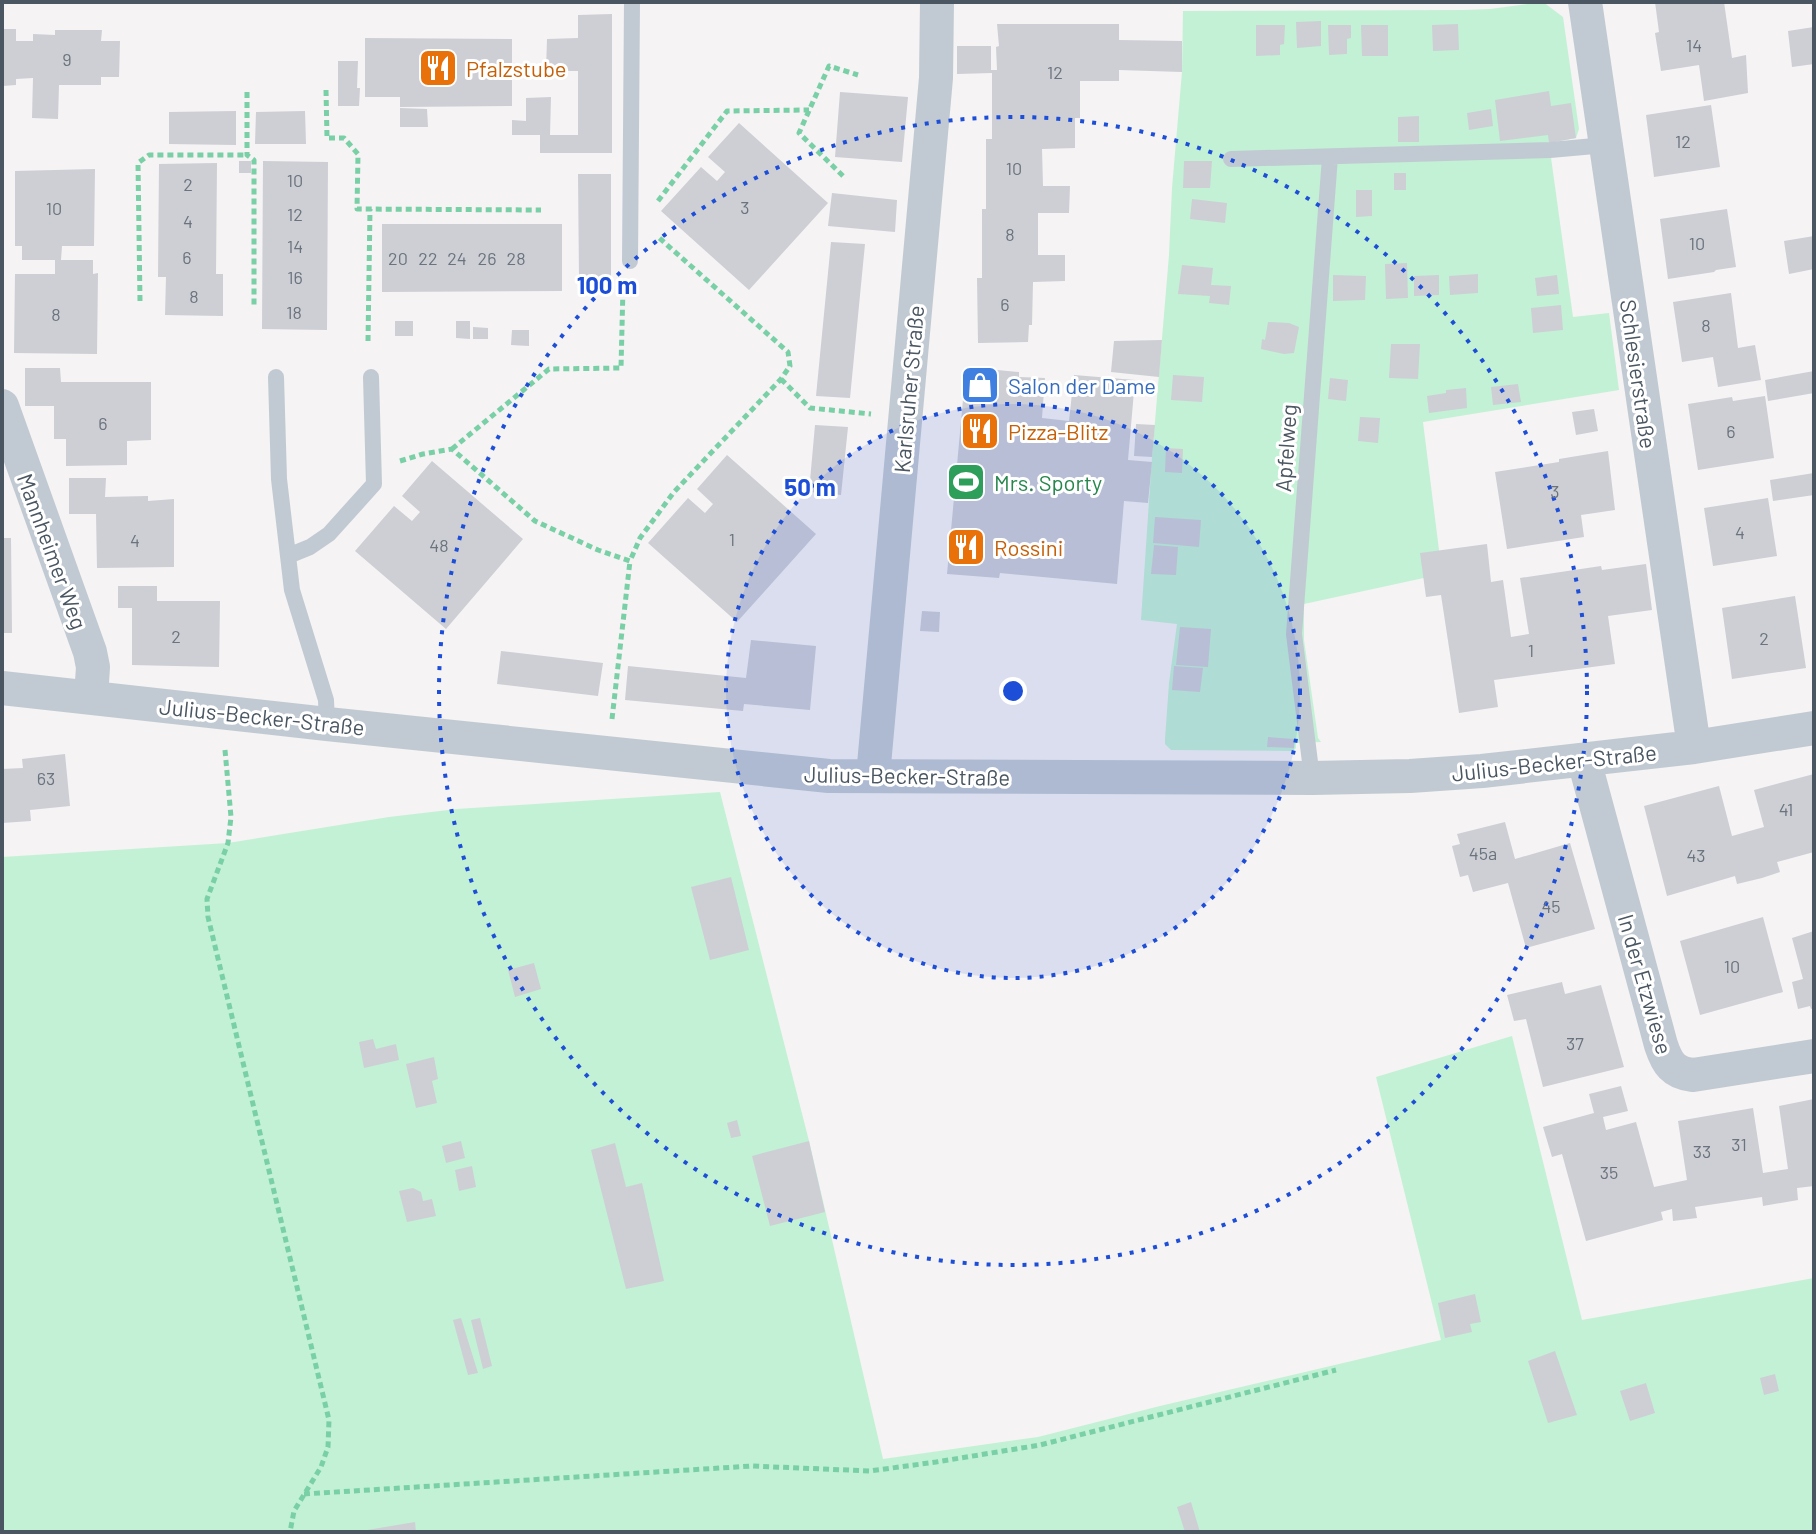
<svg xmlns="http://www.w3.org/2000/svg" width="1816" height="1534" viewBox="0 0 1816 1534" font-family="Barlow,sans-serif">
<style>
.green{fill:#c3f1d5}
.building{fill:#cdcfd5}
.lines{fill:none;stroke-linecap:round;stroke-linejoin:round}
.path{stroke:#7ad0a6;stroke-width:5;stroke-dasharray:6 4;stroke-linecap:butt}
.service{stroke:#c1cad2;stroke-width:16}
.minor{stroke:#c1cad2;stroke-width:34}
.ring{fill:none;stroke:#1d4ed8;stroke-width:4;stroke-dasharray:4 8}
.labels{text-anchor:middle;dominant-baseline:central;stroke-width:6;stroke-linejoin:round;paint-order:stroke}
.number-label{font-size:18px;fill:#6b747e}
.food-label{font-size:22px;fill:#c56008;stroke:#fff;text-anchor:start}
.street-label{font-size:22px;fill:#4a5661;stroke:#fff}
.shop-label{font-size:22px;fill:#366cbe;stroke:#fff;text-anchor:start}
.leisure-label{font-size:22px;fill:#27864d;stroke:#fff;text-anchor:start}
.centre{fill:#1d4ed8;stroke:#fff;stroke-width:4}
.ring-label{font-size:24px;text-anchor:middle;font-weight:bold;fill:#1d4ed8;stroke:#fff;stroke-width:6;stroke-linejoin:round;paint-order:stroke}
</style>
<rect width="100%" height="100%" fill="#f5f3f3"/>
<path class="green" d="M1543,2L1563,17L1579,129L1576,138L1549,143L1573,317L1609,313L1619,390L1423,422L1442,574L1304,604V640L1318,738L1321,742L1296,743V748L1293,751L1171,750L1165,744V739L1169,683L1177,624L1141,620L1152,457L1169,255L1172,188L1182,72L1183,11L1464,10L1490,9Z
M720,792L809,1141L883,1459L1038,1437L1160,1406L1441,1340L1376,1077L1512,1036L1582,1320L1814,1278V1532H2V857L228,843L389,817L457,809Z"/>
<path class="building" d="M1655,2H1724L1732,58L1746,55L1748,93L1704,101L1699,65L1661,71L1655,33L1659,32Z
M612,14V153H540V135H512V120L526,121V98L551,97L550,135H578V71H546L547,39L578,38V15Z
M1321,21V46L1297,48L1296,22Z
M997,24H1119V40L1182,41V72L1119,70V81H1080V118H1075V148L1042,149L1043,186H1070L1069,213H1038V255H1065V281L1033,282L1032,325H1029L1028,342L978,343L977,278H982V209H986V139H992V73L957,74V46H991V70H997L996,47L999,46Z
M1458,24L1459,50L1433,51L1432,25Z
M1256,25H1285L1284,44L1280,45V55L1256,56Z
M1328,25H1351V38L1347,39V54L1329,55Z
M1361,25H1388V56H1362Z
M1814,27V64L1792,67L1788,31Z
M2,29H16V41H33V34L55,35V30H102L101,41H120L119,77H101V85H59L58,119L32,118L33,78L16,79V85L2,86Z
M365,38L512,39V106L400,107V97H365Z
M338,61H358L357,88H360L359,106H338Z
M1549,91L1551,106L1571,103L1576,138L1549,143L1548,135L1500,141L1495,100Z
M840,92L908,97L902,162L835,157Z
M1711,105L1720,167L1654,177L1646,115Z
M400,108L427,109L428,127H400Z
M1491,109L1493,126L1469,130L1467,113Z
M236,111V145L169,144V112Z
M305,111L306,144H255L256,112Z
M1419,116V142H1398V117Z
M739,123L828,203L749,290L661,211L701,167L717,181L725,172L708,157Z
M239,161H251V173H239Z
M263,161L328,162L327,330L262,329Z
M1184,161H1212L1210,188H1183Z
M217,163L216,274H223V316L165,315L166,277H158L159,164Z
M95,169L94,246H62L61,260H93V274L98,273L97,354L14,353L15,274H55V260H22V246H15V171Z
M1394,173H1406V190H1394Z
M578,174H611V278H579Z
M1356,190H1372V216L1356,217Z
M832,193L897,200L895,232L828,226Z
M1192,199L1227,203L1225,223L1190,219Z
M1727,209L1736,267L1716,270L1714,272L1668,279L1660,219Z
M382,224H562V291L382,292Z
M1814,236V269L1789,274L1784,241Z
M831,242L865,244L850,398L816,396Z
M1407,263L1408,298L1386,299L1385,264Z
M1182,265L1213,268L1211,285L1231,286L1229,305L1209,303L1210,296L1178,294Z
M1478,274V293L1450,295L1449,276Z
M1333,275L1366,276L1365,300L1333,301Z
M1439,275V295L1414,296V276Z
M1557,275L1559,294L1537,296L1535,278Z
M1731,293L1738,348L1755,345L1761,380L1718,387L1713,357L1682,362L1673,302Z
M1561,305L1563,330L1533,333L1531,308Z
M395,321H413V336H395Z
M456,321H470V339L456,338Z
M1268,322L1289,323L1299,327L1294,353L1284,354L1261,349L1262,339L1265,340Z
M473,327L488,328V339H473Z
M512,330H529V346L511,345Z
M1162,340L1159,377L1111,372L1114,341Z
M1391,344H1420L1418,379L1389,378Z
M966,367L1019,372V377L1045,378L1042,418L1069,421L1074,375L1135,380L1128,460L1152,462L1148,503L1124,501L1117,584L1000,573L999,578L947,574Z
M25,368H60L61,382H151V440L127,441V465L66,466V439H54V406H25Z
M1814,371V393L1768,401L1765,380Z
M1173,375L1204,377L1202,402L1171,400Z
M1330,378L1348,380L1346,401L1328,399Z
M1518,384L1521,402L1493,405L1491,387Z
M1466,388L1467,408L1429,413L1427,396L1446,393V390Z
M1765,396L1774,458L1698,470L1688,404L1732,397L1733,401Z
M1594,409L1598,431L1576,435L1572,412Z
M1360,417L1380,418L1378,443L1358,441Z
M1136,424L1155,425L1152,457L1134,456Z
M815,425L848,427L841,495L809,492Z
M1166,448L1183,449L1182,473L1165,472Z
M1608,451L1615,510L1581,515L1584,537L1507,549L1495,472L1559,462V459Z
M727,455L816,534L737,622L648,543L688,498L705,513L713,504L697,489Z
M432,461L523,539L446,629L355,551L394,506L412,521L420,512L402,496Z
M1814,473V495L1773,501L1770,480Z
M69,478H106L105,497L148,496V501L174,499V567L97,568L96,514H69Z
M1768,498L1777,556L1713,566L1704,508Z
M1155,517L1201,520L1199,547L1153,543Z
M2,538H11L12,633H2Z
M1487,544L1491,582L1503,580L1511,637L1529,634L1520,578L1601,566L1602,570L1646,564L1652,610L1608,616L1615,664L1494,680L1498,707L1459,713L1441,595L1426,597L1420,553Z
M1154,545L1178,547L1176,575L1151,574Z
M118,586H157V601H220L219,667L132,665V608H118Z
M1795,596L1806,668L1732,679L1722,608Z
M922,611L940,612L939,632L920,631Z
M1180,627L1211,629L1208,667L1176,665Z
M751,640L816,646L810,710L744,704L743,711L625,700L628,666L746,678Z
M501,651L603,663L598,696L497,684Z
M1174,666L1203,668L1200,692L1172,690Z
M1268,737L1294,739V748L1267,747Z
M65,754L70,806L30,810L31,821L2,823V769L23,768L22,759Z
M1814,774V852L1777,862L1780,872L1762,878L1737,884L1735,876L1667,896L1644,806L1719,786L1732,836L1764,827L1754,790Z
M1505,822L1515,859L1570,843L1595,929L1526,948L1508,883L1473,892L1468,875L1460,877L1452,846L1460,844L1457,834Z
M731,877L749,950L710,960L691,887Z
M1763,917L1783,992L1700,1015L1680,941Z
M1814,931V1008L1811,1009L1810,1006L1798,1009L1792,982L1803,979L1792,938Z
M534,963L541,989L515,997L508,970Z
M1562,982L1565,994L1601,985L1624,1067L1543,1087L1526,1019L1514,1021L1507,995Z
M373,1039L376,1049L396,1044L399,1060L364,1068L359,1042Z
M434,1057L438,1079L432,1081L437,1103L416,1108L406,1064Z
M1621,1086L1628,1111L1603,1117L1606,1130L1636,1122L1654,1187L1687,1180L1678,1121L1753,1108L1763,1173L1788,1169L1779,1106L1814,1099V1186L1797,1188L1798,1200L1763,1206L1762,1197L1695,1207L1697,1218L1673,1221L1672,1209L1661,1212L1663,1220L1586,1241L1562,1154L1552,1157L1543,1127L1594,1113L1589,1094Z
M737,1120L741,1136L731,1138L727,1123Z
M461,1141L465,1158L446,1163L442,1146Z
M809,1141L825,1212L770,1226L752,1156Z
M615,1143L626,1187L642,1183L664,1281L626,1289L591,1150Z
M472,1166L476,1187L459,1191L455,1170Z
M413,1188L421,1192L423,1201L432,1199L436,1216L407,1222L399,1191Z
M1475,1294L1481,1322L1470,1324L1472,1332L1445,1338L1438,1303Z
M461,1318L478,1373L468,1375L453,1320Z
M480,1318L492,1366L483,1369L471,1320Z
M1555,1351L1577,1415L1548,1423L1528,1361Z
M1775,1374L1779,1391L1764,1395L1760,1378Z
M1646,1383L1655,1413L1630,1421L1620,1391Z
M1191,1502L1200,1532H1185L1177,1507Z
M415,1522L416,1532H368L367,1530Z"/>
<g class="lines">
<path class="path" d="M326,90L327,138H344L358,154L357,209L541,210
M247,92V155L254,160V305
M843,176L799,133L829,66L858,75
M658,201L727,111L809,110
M140,301L138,163L149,155H247
M368,341L370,209
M781,379L810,408L871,414
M452,449L549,369L621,368L623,287
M400,461L423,454L452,449L535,521L598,550L630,561L640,538L674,492L781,379L790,366L788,352L657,236
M612,719L630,561
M225,750L231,817L228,843L207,899L208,917L329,1420L328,1447L321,1467L294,1511L290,1532
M304,1494L752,1466L870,1471L936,1462L1040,1445L1336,1370"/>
<path class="service" d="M1231,159L1550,150L1606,145
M630,261L632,2
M276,377L279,479L292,590L326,700L327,724
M288,556L310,547L329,534L374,484L371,377
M1312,778L1294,634L1330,157"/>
<path class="minor" d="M1585,2L1694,747
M2,406L90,652L93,667L91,697
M2,688L327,724L829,776L1312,778L1410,776L1482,771L1694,747L1814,728
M1584,760L1661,1045C1667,1063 1673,1073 1693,1075L1814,1056
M873,776L936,78L937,2"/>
</g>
<circle cx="1013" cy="691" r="287" fill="#1d4ed8" fill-opacity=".12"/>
<g class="ring">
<circle cx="1013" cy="691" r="287"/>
<circle cx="1013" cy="691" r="574"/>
</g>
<defs>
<g id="restaurant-square" transform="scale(2)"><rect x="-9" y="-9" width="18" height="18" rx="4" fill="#e8710a" stroke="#fff"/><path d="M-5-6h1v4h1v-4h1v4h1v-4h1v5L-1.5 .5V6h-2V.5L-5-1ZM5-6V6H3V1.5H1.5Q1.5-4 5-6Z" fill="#fff"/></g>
<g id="shop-square" transform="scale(2)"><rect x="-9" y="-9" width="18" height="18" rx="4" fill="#3f7fe0" stroke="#fff"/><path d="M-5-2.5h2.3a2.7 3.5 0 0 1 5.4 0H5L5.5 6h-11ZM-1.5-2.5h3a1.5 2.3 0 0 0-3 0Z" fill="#fff"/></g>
<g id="stadium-square" transform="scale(2)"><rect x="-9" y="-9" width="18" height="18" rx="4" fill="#2e9e5b" stroke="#fff"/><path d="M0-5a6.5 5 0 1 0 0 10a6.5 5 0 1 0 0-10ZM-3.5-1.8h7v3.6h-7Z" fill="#fff"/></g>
</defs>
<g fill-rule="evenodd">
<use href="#restaurant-square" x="438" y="68"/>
<use href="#shop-square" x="980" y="385"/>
<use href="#restaurant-square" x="980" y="431"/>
<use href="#stadium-square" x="966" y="482"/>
<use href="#restaurant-square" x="966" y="547"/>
</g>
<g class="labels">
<g class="number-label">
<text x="1694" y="45">14</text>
<text x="67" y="59">9</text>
<text x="1055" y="72">12</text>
<text x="1683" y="141">12</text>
<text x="1014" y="168">10</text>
<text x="295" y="180">10</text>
<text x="188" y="184">2</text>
<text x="745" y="207">3</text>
<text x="54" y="208">10</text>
<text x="295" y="214">12</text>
<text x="188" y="221">4</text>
<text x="1010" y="234">8</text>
<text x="1697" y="243">10</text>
<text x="295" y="246">14</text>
<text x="187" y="257">6</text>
<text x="398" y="258">20</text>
<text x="428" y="258">22</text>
<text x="457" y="258">24</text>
<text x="487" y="258">26</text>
<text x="516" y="258">28</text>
<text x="295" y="277">16</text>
<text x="194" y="296">8</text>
<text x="1005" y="304">6</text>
<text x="294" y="312">18</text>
<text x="56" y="314">8</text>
<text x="1706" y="325">8</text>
<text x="103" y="423">6</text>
<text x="1731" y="431">6</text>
<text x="1555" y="491">3</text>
<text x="1740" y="532">4</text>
<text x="732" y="539">1</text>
<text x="135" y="540">4</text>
<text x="439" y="545">48</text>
<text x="176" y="636">2</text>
<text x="1764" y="638">2</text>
<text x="1531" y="650">1</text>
<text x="46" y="778">63</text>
<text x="1786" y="809">41</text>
<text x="1483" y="853">45a</text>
<text x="1696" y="855">43</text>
<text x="1551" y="906">45</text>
<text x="1732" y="966">10</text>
<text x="1575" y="1043">37</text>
<text x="1739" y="1144">31</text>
<text x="1702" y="1151">33</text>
<text x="1609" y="1172">35</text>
</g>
<g class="food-label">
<text x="466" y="68">Pfalzstube</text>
<text x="1008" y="431">Pizza-Blitz</text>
<text x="994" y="547">Rossini</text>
</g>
<g class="street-label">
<text transform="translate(1639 374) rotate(82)">Schlesierstraße</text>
<text transform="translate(908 389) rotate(-85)">Karlsruher Straße</text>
<text transform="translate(1285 448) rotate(-86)">Apfelweg</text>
<text transform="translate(53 551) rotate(70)">Mannheimer Weg</text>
<text transform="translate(262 716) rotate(6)">Julius-Becker-Straße</text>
<text transform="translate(1554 762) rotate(-6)">Julius-Becker-Straße</text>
<text transform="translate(907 775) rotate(1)">Julius-Becker-Straße</text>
<text transform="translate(1646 984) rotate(74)">In der Etzwiese</text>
</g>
<g class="shop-label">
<text x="1008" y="385">Salon der Dame</text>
</g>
<g class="leisure-label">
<text x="994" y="482">Mrs. Sporty</text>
</g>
</g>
<circle cx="1013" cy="691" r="12" class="centre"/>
<g class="ring-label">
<text x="607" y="294">100 m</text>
<text x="810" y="496">50 m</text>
</g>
<rect width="1816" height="1534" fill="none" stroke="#4a5661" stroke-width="8"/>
</svg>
